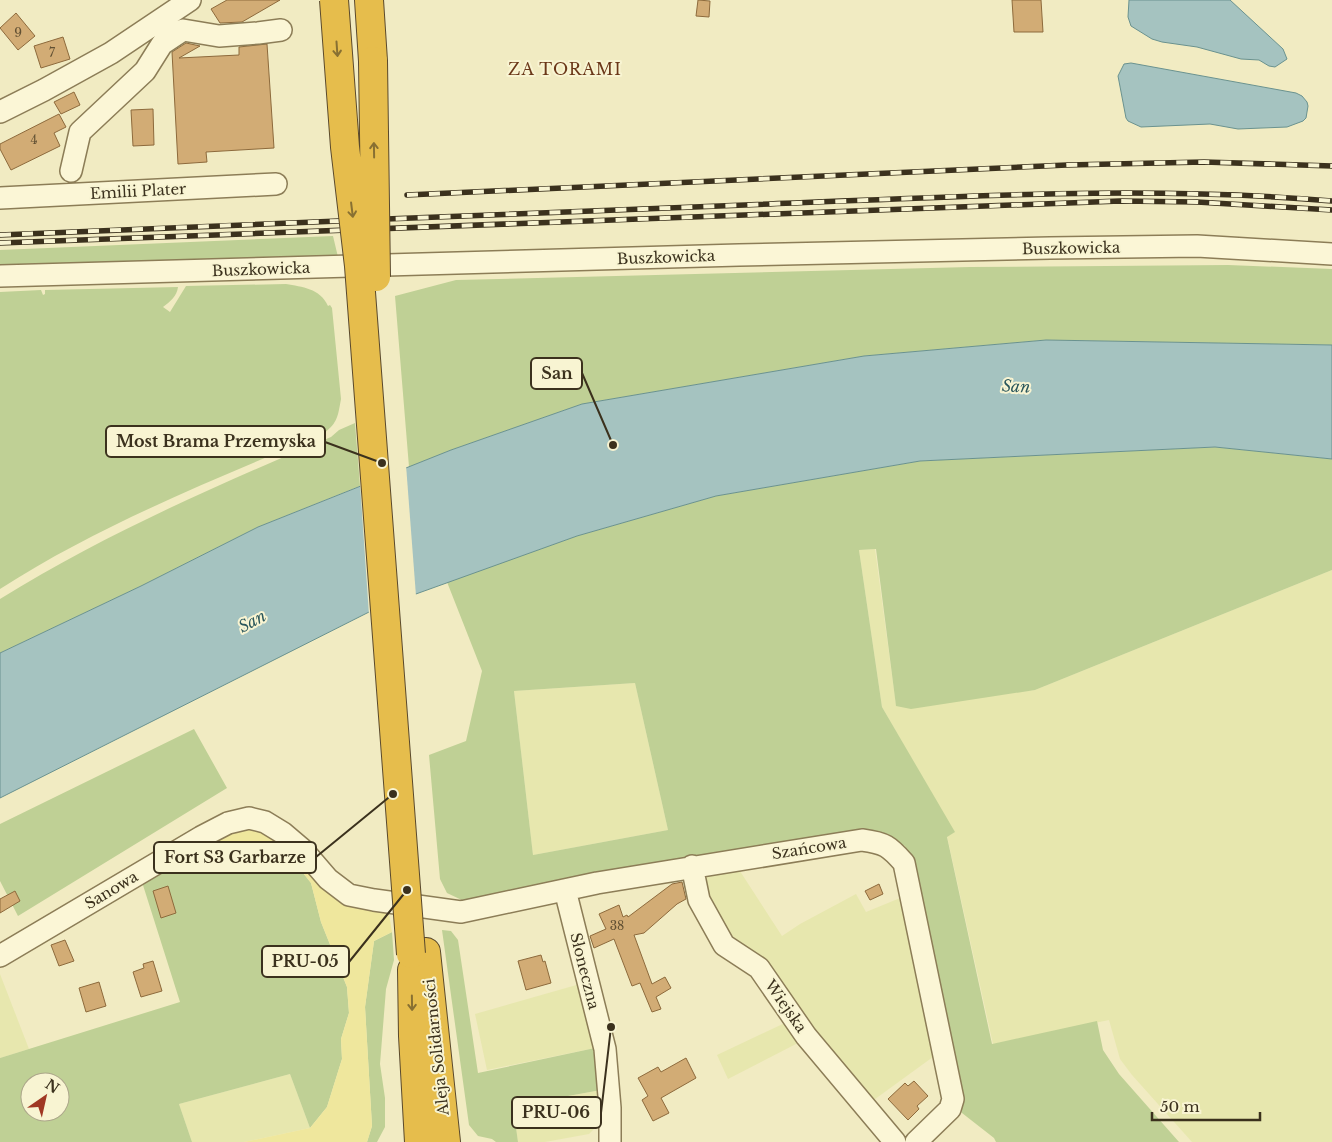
<svg xmlns="http://www.w3.org/2000/svg" width="1332" height="1142" viewBox="0 0 1332 1142" font-family="'Libre Baskerville',serif">
<style>
.farmland{fill:#e7e7ae}
.green{fill:#bfd095;fill-rule:evenodd}
.sand{fill:#efe79d}
.water{fill:#a5c3c0;stroke:#6a928f}
.pier{fill:#f1ebc2}
.building{fill:#d2ac75;stroke:#8d6a3c}
.lines{fill:none;stroke-linecap:round;stroke-linejoin:round}
.minor-casing{stroke:#8c7d57;stroke-width:24}
.highway-casing{stroke:#5a492c;stroke-width:30}
.minor{stroke:#fbf6d6;stroke-width:21}
.highway{stroke:#e6bd4c;stroke-width:28}
.rail-casing{stroke:#3b311d;stroke-width:5.5}
.rail{stroke:#f8f4d2;stroke-width:4;stroke-dasharray:11;stroke-linecap:butt}
.highway-bridge-casing{stroke:#5a492c;stroke-width:30;stroke-linecap:butt}
.highway-bridge{stroke:#e6bd4c;stroke-width:28}
.oneway{stroke:#887032}
.labels{text-anchor:middle;dominant-baseline:central;stroke-width:4;stroke-linejoin:round;paint-order:stroke}
.number-label{font-size:12px;fill:#615033}
.street-label{font-size:15px;fill:#3b311d;stroke:#f8f4d2}
.neighbourhood-label{font-size:16px;letter-spacing:1px;fill:#6b3819;stroke:#f8f4d2}
.water-label{font-size:16px;font-style:italic;fill:#2b575c;stroke:#f8f4d2}
.leader{fill:none;stroke:#3b311d;stroke-width:2}
.callout-dot{fill:#3b311d;stroke:#f8f4d2;stroke-width:2}
.callout{fill:#f8f4d2;stroke:#3b311d;stroke-width:2}
.callout-label{font-size:16px;text-anchor:middle;font-weight:bold;fill:#3b311d}
</style>
<rect width="100%" height="100%" fill="#f1ebc2"/>
<path class="farmland" d="M875,549L896,705L1035,690L1332,570V1142H1192L1132,1075L1120,1059L1109,1020L993,1044L947,836L954,832L882,707L859,550Z
M635,683L668,830L533,855L514,691Z
M736,865L782,936L800,924L856,894L866,912L905,896L937,1054L871,1102L757,956L730,942L702,900L698,870Z
M0,974L29,1049L0,1058Z
M580,984L595,1048L487,1070L475,1014Z
M787,1022L800,1037L796,1044L728,1079L717,1055Z
M290,1074L310,1128L244,1142H192L179,1104Z
M601,1090L600,1123L589,1134L545,1142H518L513,1106Z"/>
<path class="green" d="M333,236L338,257L0,267V250Z
M1228,265L1332,269V345L1046,340L864,356L582,404L451,450L409,467L395,296L456,280L970,267Z
M286,284C302,287 320,288 328,306L330,305L332,308L341,399C338,415 338,423 324,433C214,480 101,524 0,589V292L41,290L43,295L45,294V290L178,287C177,296 170,302 163,307L170,312L186,286Z
M355,423L360,486L258,527L141,586L0,653V599C105,534 217,485 331,437L339,430Z
M1215,447L1332,459V570L1035,690L911,709L896,706L876,549L859,550L882,707L955,832L947,837L992,1044L1097,1021L1103,1050L1119,1074L1179,1142H996L994,1138L962,1113L905,846L874,835L466,902L447,893L440,879L429,755L466,741L482,671L447,582L577,536L716,496L920,461ZM635,683L668,830L533,855L514,691Z
M194,729L227,788L18,916L0,881V824Z
M266,843L284,849L311,883L321,922L347,987L349,1013L341,1039L342,1059L327,1107L310,1128L290,1074L179,1104L192,1142H0V1058L180,1002L142,882L204,849ZM30,1082H60V1112H30Z
M442,930L451,931L458,940L478,1073L595,1048L601,1090L513,1106L518,1142H496L492,1139L478,1136L469,1125Z
M392,932L394,960L386,989L380,1064L385,1098V1127L377,1142H367L372,1126L365,1007L374,941Z"/>
<path class="sand" d="M252,825L388,908L392,932L374,941L365,1007L372,1126L367,1142H244L310,1128L327,1107L342,1059L341,1039L349,1013L347,987L321,922L311,883L284,849L266,843L204,849L230,827Z"/>
<path class="water" d="M1129,0H1230L1283,49L1287,59L1275,67L1269,66L1259,60L1241,59L1197,47L1162,42L1152,39L1131,26L1128,17Z
M1131,63L1296,93L1302,96L1307,102L1308,106L1306,118L1303,121L1287,127L1238,129L1210,124L1141,127L1128,121L1126,118L1118,76L1124,64Z
M1046,340L1332,345V459L1215,447L920,461L716,496L577,536L377,608L0,798V653L141,586L258,527L451,450L582,404L864,356Z"/>
<path class="pier" d="M406,465L416,596L369,615L360,484Z"/>
<path class="building" d="M227,0H280L242,22L220,23L211,9Z
M698,0L710,1L709,17L696,16Z
M1012,0H1041L1043,32H1014Z
M16,13L35,36L18,50L0,28Z
M63,37L70,59L41,68L34,46Z
M186,43L200,46L179,58L239,55V47L267,44L274,148L206,152L207,162L178,164L172,52Z
M74,92L80,105L61,114L54,102Z
M153,109L154,145L133,146L131,110Z
M59,114L66,127L54,133L60,146L11,170L0,149V144Z
M682,882L686,899L677,904L644,933L634,935L652,984L665,977L671,988L656,997L661,1009L652,1012L640,983L632,986L614,939L594,948L590,936L606,929L599,914L619,905L623,917L627,915L628,917L672,884Z
M879,884L883,894L870,900L865,891Z
M168,886L176,913L161,918L153,891Z
M15,891L20,901L0,913V899Z
M65,940L74,961L59,966L51,945Z
M541,955L543,962L545,961L551,983L526,990L518,961Z
M153,961L162,991L141,997L133,972L144,968L143,964Z
M99,982L106,1006L86,1012L79,988Z
M686,1058L696,1078L661,1098L669,1113L653,1121L642,1100L648,1096L638,1078L658,1067L661,1072Z
M914,1081L928,1096L917,1106L919,1109L908,1120L888,1099L905,1083L908,1086Z"/>
<g class="lines">
<g class="minor-casing">
<path id="minor" d="M0,112L44,90L111,53L190,0
M71,171L80,132L145,71L162,44L183,30L219,36L258,33L281,30
M0,198L276,184
M0,276L739,255L1050,248L1197,246L1332,254
M692,866L699,900L724,945L759,968L806,1036L895,1142
M565,890L605,1049L610,1108V1142
M0,956L201,837L228,823L249,818L265,822L283,833L303,850L328,879L349,895L374,900L461,912L597,883L862,840C885,843 889,846 904,863L953,1099L950,1109L916,1142"/>
</g>
<g class="highway-casing">
<path id="highway" d="M369,0L373,61
M426,952L446,1142
M412,970L413,1036L419,1142"/>
</g>
<use href="#minor" class="minor"/>
<use href="#highway" class="highway"/>
<g class="rail-casing">
<path id="rail" d="M407,195L1067,165L1204,162L1332,166
M0,235C257,224 513,214 770,204C957,197 1145,185 1332,201
M0,243L1120,201L1197,202L1332,210"/>
</g>
<use href="#rail" class="rail"/>
<g class="highway-bridge-casing">
<path id="highway-bridge" d="M334,0L345,147L359,266L411,954
M373,61L376,277"/>
</g>
<use href="#highway-bridge" class="highway-bridge"/>
</g>
<defs><path id="oneway-shaft" d="M-6 0H5M1.5-3L5.5 0L1.5 3" fill="none" stroke-width="1.6" stroke-linecap="round" stroke-linejoin="round" transform="scale(1.25)"/></defs>
<g class="oneway">
<use href="#oneway-shaft" transform="translate(337 49) rotate(86)"/>
<use href="#oneway-shaft" transform="translate(374 150) rotate(-91)"/>
<use href="#oneway-shaft" transform="translate(352 210) rotate(83)"/>
<use href="#oneway-shaft" transform="translate(412 1003) rotate(89)"/>
</g>
<g class="labels">
<g class="number-label">
<text x="18" y="32">9</text>
<text x="52" y="52">7</text>
<text x="34" y="139">4</text>
<text x="617" y="925">38</text>
</g>
<g class="street-label">
<text transform="translate(138 191) rotate(-3)">Emilii Plater</text>
<text transform="translate(1071 248) rotate(-1)">Buszkowicka</text>
<text transform="translate(666 257) rotate(-2)">Buszkowicka</text>
<text transform="translate(261 269) rotate(-2)">Buszkowicka</text>
<text transform="translate(809 848) rotate(-9)">Szańcowa</text>
<text transform="translate(111 890) rotate(-31)">Sanowa</text>
<text transform="translate(585 971) rotate(76)">Słoneczna</text>
<text transform="translate(786 1006) rotate(55)">Wiejska</text>
<text transform="translate(436 1047) rotate(-96)">Aleja Solidarności</text>
</g>
<g class="neighbourhood-label">
<text x="565" y="69">ZA TORAMI</text>
</g>
<g class="water-label">
<text transform="translate(1016 386) rotate(3)">San</text>
<text transform="translate(252 621) rotate(-28)">San</text>
</g>
</g>
<path class="leader" d="M613 445L582 373M382 463L325 442M393 794L316 857M407 890L349 962M611 1027L601 1113"/>
<g class="callout-dot">
<circle cx="613" cy="445" r="5"/>
<circle cx="382" cy="463" r="5"/>
<circle cx="393" cy="794" r="5"/>
<circle cx="407" cy="890" r="5"/>
<circle cx="611" cy="1027" r="5"/>
</g>
<g class="callout">
<rect x="531" y="358" width="51" height="31" rx="5"/>
<rect x="106" y="426" width="219" height="31" rx="5"/>
<rect x="154" y="842" width="162" height="31" rx="5"/>
<rect x="262" y="946" width="87" height="31" rx="5"/>
<rect x="512" y="1097" width="89" height="31" rx="5"/>
</g>
<g class="callout-label">
<text x="557" y="379">San</text>
<text x="216" y="447">Most Brama Przemyska</text>
<text x="235" y="863">Fort S3 Garbarze</text>
<text x="305" y="967">PRU-05</text>
<text x="556" y="1118">PRU-06</text>
</g>
<g transform="translate(45 1097) rotate(34)"><circle r="24" fill="#f8f4d2" stroke="#aca68a"/>
<path d="M0-4L9 19L0 12L-9 19Z" fill="#a03823"/>
<text y="-8" font-size="14" font-weight="bold" text-anchor="middle" fill="#3b311d">N</text>
</g>
<path d="M1152 1112v8h108v-8" fill="none" stroke="#3b311d" stroke-width="2.5"/>
<text x="1160" y="1112" font-size="15" fill="#3b311d" stroke="#f8f4d2" stroke-width="4" paint-order="stroke">50 m</text>
</svg>
